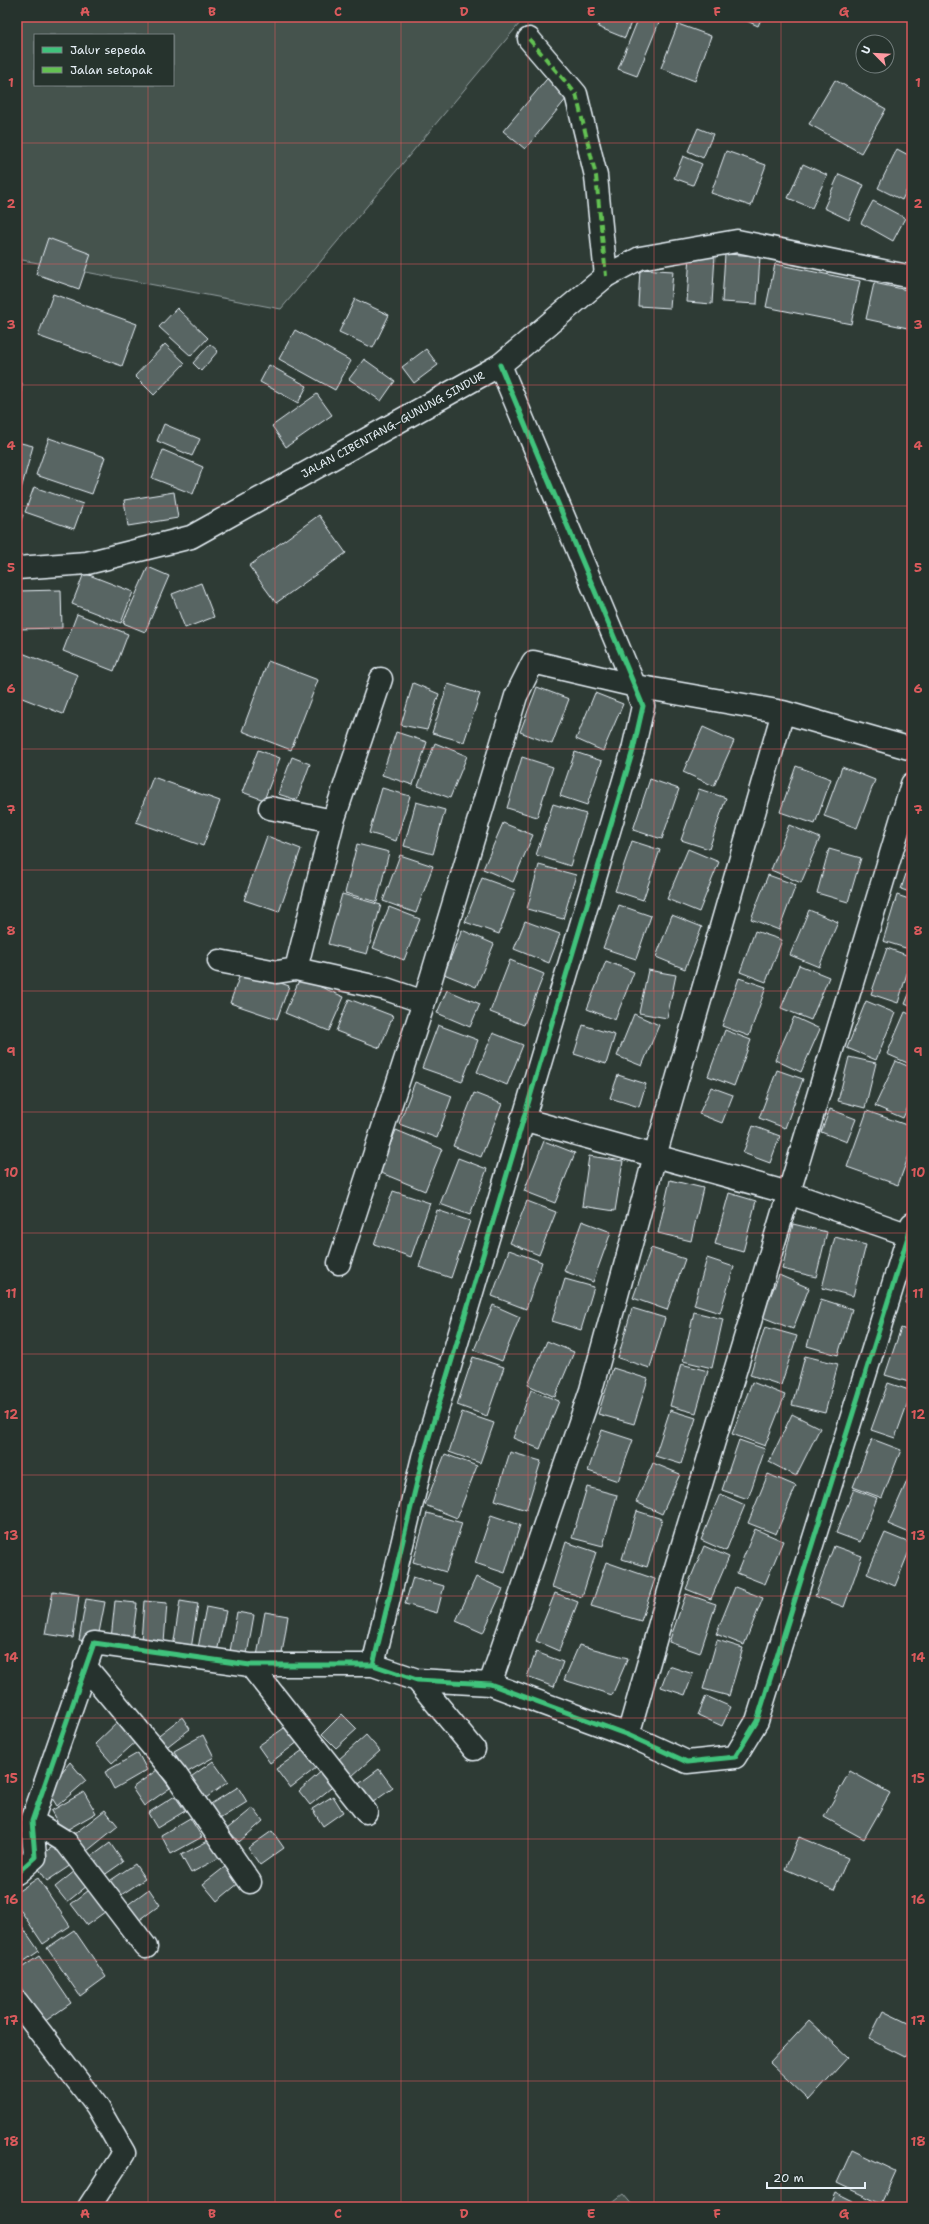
<svg xmlns="http://www.w3.org/2000/svg" width="929" height="2224" viewBox="0 0 929 2224" font-family="'Shantell Sans',sans-serif">
<style>
.green{fill:#45524e;stroke:#96a2a3;fill-rule:evenodd}
.building{fill:#596563;stroke:#e8f1f8}
.lines{fill:none;stroke-linecap:round;stroke-linejoin:round}
.minor-casing{stroke:#e8f1f8;stroke-width:25}
.tertiary-casing{stroke:#e8f1f8;stroke-width:25}
.minor{stroke:#26332d;stroke-width:22}
.tertiary{stroke:#26332d;stroke-width:22}
.quiet{stroke:#63c152;stroke-width:4;stroke-dasharray:8 4;stroke-linecap:butt}
.cycleway-casing{stroke:#26332d;stroke-width:8}
.cycleway{stroke:#40c37c;stroke-width:5}
.grid{fill:none;stroke:#da5a5c;stroke-width:1;stroke-opacity:0.55}
.labels{text-anchor:middle;dominant-baseline:central;stroke-width:3.5;stroke-linejoin:round;paint-order:stroke}
.street-label{font-size:11px;fill:#e8f1f8;stroke:#26332d}
.neatline{fill:none;stroke:#da5a5c;stroke-width:1.5}
.grid-label{font-size:13px;text-anchor:middle;font-weight:bold;fill:#da5a5c}
</style>
<rect width="100%" height="100%" fill="#2e3b35"/>
<filter id="ink" filterUnits="userSpaceOnUse"><feTurbulence type="fractalNoise" baseFrequency=".025" numOctaves="2"/><feDisplacementMap in="SourceGraphic" scale="8" xChannelSelector="R" yChannelSelector="G"/><feConvolveMatrix kernelMatrix="1 2 1 2 8 2 1 2 1" color-interpolation-filters="sRGB"/></filter>
<g filter="url(#ink)">
<path class="green" d="M17,17H525L281,309L17,259ZM35,35H173V85H35Z
M623,2194L634,2207H606Z"/>
<path class="building" d="M602,17H633L625,38L598,27Z
M639,17H652L660,20L637,76L618,69Z
M738,17H762L758,26Z
M678,24L711,36L695,81L661,68Z
M551,74L572,92L525,149L503,131Z
M835,80L886,109L861,153L809,124Z
M698,128L713,134L703,158L688,151Z
M897,149L912,157V179L902,200L878,188Z
M726,151L766,165L751,206L711,193Z
M683,156L702,164L693,185L674,178Z
M803,164L827,175L812,208L788,198Z
M839,174L864,185L849,220L824,208Z
M873,201L905,218L893,241L861,223Z
M48,238L91,254L79,289L36,274Z
M690,254L715,255L712,304L687,302Z
M725,254L760,256L757,304L722,302Z
M775,264L860,281L851,324L766,307Z
M640,269L673,271L670,308L638,306Z
M874,283L912,291V329L866,319Z
M53,294L137,324L122,366L38,336Z
M355,299L389,315L373,348L339,332Z
M177,308L208,338L191,356L159,327Z
M295,330L351,361L335,390L279,359Z
M165,344L185,363L154,395L135,376Z
M210,344L218,351L201,371L193,363Z
M426,349L438,365L414,383L402,367Z
M364,359L395,381L381,401L349,379Z
M269,365L307,386L298,403L260,382Z
M17,382L22,383L18,425H17Z
M317,394L332,415L286,447L272,426Z
M164,424L200,439L192,456L157,441Z
M49,438L105,457L92,494L36,475Z
M17,442L33,446L20,493L17,492Z
M163,450L203,467L193,494L152,478Z
M34,487L83,504L74,529L25,512Z
M174,492L178,518L128,526L124,500Z
M17,513L23,515L17,531Z
M319,515L346,553L276,603L249,566Z
M148,567L169,576L145,632L123,623Z
M84,573L133,592L121,623L72,604Z
M201,583L214,617L185,628L172,594Z
M61,590L62,628L17,629V591Z
M77,614L128,634L114,671L63,651Z
M17,651L78,675L63,714L17,696Z
M268,661L318,680L291,750L242,731Z
M413,683L439,694L427,730L401,725Z
M448,684L480,694L464,742L432,733Z
M537,687L569,699L552,744L520,732Z
M595,693L623,704L603,751L576,739Z
M703,727L734,741L714,786L683,772Z
M396,732L427,742L413,785L382,775Z
M435,743L467,756L450,798L418,786Z
M258,750L280,758L264,800L242,792Z
M575,752L602,761L587,805L560,796Z
M292,757L310,764L297,800L278,794Z
M522,757L553,767L537,817L507,808Z
M796,766L831,779L815,824L780,812Z
M842,767L875,780L857,828L824,816Z
M153,777L220,801L203,846L136,822Z
M650,779L679,789L662,839L633,830Z
M382,788L410,796L396,841L369,833Z
M699,789L726,798L709,849L681,840Z
M416,802L445,810L433,854L404,846Z
M553,804L586,814L570,866L536,855Z
M503,823L533,835L513,882L483,869Z
M789,825L820,838L801,883L771,870Z
M267,836L301,849L279,912L244,900Z
M632,841L660,850L643,900L615,891Z
M357,844L389,852L377,902L345,893Z
M688,849L719,862L699,912L667,899Z
M829,849L861,858L848,902L817,893Z
M400,855L433,866L416,913L383,901Z
M912,856V893L901,889Z
M539,865L576,875L563,919L527,909Z
M768,875L796,885L779,930L751,919Z
M482,878L515,890L499,934L465,922Z
M342,894L381,905L367,954L328,944Z
M897,895L912,900V950L883,941Z
M619,905L651,916L636,959L603,948Z
M389,907L420,919L404,960L373,948Z
M809,910L838,922L819,967L790,955Z
M672,915L702,927L685,969L656,957Z
M525,921L560,934L549,963L514,949Z
M462,930L494,944L476,987L444,974Z
M755,931L782,940L766,982L740,972Z
M887,948L912,957L898,1003L871,994Z
M510,960L544,974L524,1025L490,1012Z
M606,961L634,972L615,1020L587,1009Z
M799,965L829,977L811,1020L781,1008Z
M242,969L289,986L277,1019L230,1003Z
M648,970L676,975L667,1018L639,1013Z
M300,978L344,997L329,1031L285,1013Z
M739,978L766,987L749,1036L722,1026Z
M912,987V1007L905,1004Z
M447,990L480,1004L470,1027L437,1013Z
M349,999L393,1016L380,1048L336,1031Z
M866,1001L895,1013L876,1060L847,1048Z
M905,1012L912,1015V1065L887,1054Z
M634,1014L659,1025L642,1066L617,1056Z
M794,1017L820,1029L801,1072L775,1060Z
M438,1025L478,1040L462,1082L422,1068Z
M583,1025L615,1035L606,1064L574,1054Z
M725,1030L751,1040L734,1086L708,1076Z
M493,1033L523,1045L507,1085L477,1072Z
M849,1057L876,1063L865,1108L838,1101Z
M896,1061L912,1068V1098L903,1118L875,1106Z
M777,1070L803,1079L785,1128L759,1118Z
M618,1075L646,1084L639,1107L610,1098Z
M415,1082L452,1096L437,1138L399,1124Z
M711,1087L733,1095L722,1123L699,1114Z
M474,1093L502,1104L481,1157L453,1146Z
M830,1109L856,1119L847,1142L821,1132Z
M867,1111L912,1127V1147L898,1185L847,1167Z
M753,1126L780,1136L770,1163L743,1153Z
M396,1130L442,1149L425,1191L379,1172Z
M544,1141L575,1153L555,1203L524,1191Z
M589,1156L623,1161L615,1211L582,1206Z
M458,1158L487,1169L470,1215L440,1204Z
M670,1180L703,1188L691,1241L658,1233Z
M393,1191L430,1203L411,1257L374,1244Z
M729,1193L756,1201L743,1252L715,1244Z
M527,1201L556,1212L539,1255L510,1243Z
M437,1210L470,1221L451,1278L419,1267Z
M582,1221L611,1232L593,1282L564,1271Z
M793,1224L827,1232L816,1277L782,1269Z
M835,1237L866,1245L853,1296L822,1288Z
M651,1248L685,1259L667,1310L633,1298Z
M509,1250L542,1262L526,1309L492,1296Z
M707,1258L734,1267L720,1313L694,1305Z
M779,1275L809,1288L793,1329L762,1317Z
M565,1279L594,1287L581,1330L552,1321Z
M912,1280V1306L905,1303Z
M821,1299L852,1309L838,1355L807,1346Z
M493,1305L520,1317L502,1361L474,1350Z
M632,1308L665,1318L650,1368L618,1358Z
M694,1312L723,1319L712,1368L683,1361Z
M765,1327L797,1336L781,1385L750,1375Z
M901,1328L912,1332V1383L885,1375Z
M547,1341L574,1352L555,1397L528,1385Z
M805,1356L838,1364L825,1413L792,1405Z
M473,1357L504,1367L487,1416L457,1405Z
M681,1364L708,1371L696,1413L670,1406Z
M613,1368L648,1379L634,1424L598,1414Z
M752,1382L785,1395L765,1446L732,1434Z
M888,1383L912,1391L895,1438L871,1430Z
M531,1390L559,1401L540,1449L513,1438Z
M670,1410L696,1418L681,1464L655,1456Z
M462,1412L494,1423L480,1463L449,1452Z
M792,1414L820,1428L796,1476L769,1462Z
M602,1430L633,1440L618,1481L588,1471Z
M872,1439L901,1450L882,1498L853,1487Z
M739,1440L765,1449L748,1499L722,1490Z
M510,1452L541,1461L526,1510L495,1500Z
M445,1454L477,1466L457,1518L425,1505Z
M653,1463L680,1474L662,1514L636,1502Z
M911,1472H912V1534L888,1524Z
M768,1474L796,1486L776,1534L748,1523Z
M587,1487L617,1495L603,1546L572,1538Z
M854,1489L877,1498L860,1542L836,1533Z
M720,1494L745,1505L726,1551L701,1540Z
M637,1511L662,1519L647,1567L622,1559Z
M427,1513L462,1523L446,1572L413,1562Z
M491,1515L520,1525L505,1573L475,1563Z
M755,1529L783,1541L765,1584L737,1573Z
M885,1533L912,1544L895,1586L867,1574Z
M566,1542L596,1552L582,1597L552,1587Z
M704,1546L729,1557L711,1599L686,1589Z
M834,1546L862,1556L844,1607L815,1596Z
M606,1562L655,1579L641,1621L591,1606Z
M413,1577L444,1586L437,1613L405,1604Z
M476,1577L503,1589L483,1633L456,1621Z
M735,1587L763,1598L744,1645L716,1634Z
M53,1591L79,1595L73,1638L45,1634Z
M555,1593L578,1602L559,1651L536,1641Z
M686,1594L716,1604L700,1653L669,1642Z
M86,1599L105,1602L97,1643L79,1640Z
M115,1601L137,1603L132,1642L111,1639Z
M144,1601L167,1603L164,1643L141,1641Z
M180,1601L198,1604L191,1649L173,1647Z
M206,1607L226,1611L217,1652L198,1648Z
M237,1612L254,1615L246,1660L229,1657Z
M265,1612L288,1616L281,1660L257,1656Z
M717,1640L743,1648L729,1696L703,1689Z
M579,1645L628,1658L612,1695L564,1680Z
M536,1652L563,1662L554,1687L527,1677Z
M669,1666L693,1674L685,1695L661,1687Z
M706,1696L731,1707L722,1726L698,1715Z
M342,1714L357,1729L336,1748L322,1734Z
M182,1717L190,1729L164,1749L155,1738Z
M120,1720L138,1740L112,1763L95,1744Z
M287,1726L298,1742L270,1763L258,1746Z
M203,1735L214,1757L186,1773L174,1751Z
M366,1735L380,1751L352,1776L338,1760Z
M303,1750L316,1768L290,1788L276,1769Z
M138,1753L147,1770L114,1789L105,1772Z
M213,1761L228,1782L203,1800L188,1779Z
M70,1762L86,1781L57,1806L47,1790Z
M324,1769L336,1784L310,1805L299,1791Z
M379,1769L393,1788L369,1805L356,1786Z
M157,1770L170,1788L144,1806L132,1788Z
M850,1771L890,1793L864,1839L824,1817Z
M238,1787L247,1802L218,1820L209,1805Z
M84,1792L96,1813L63,1832L51,1811Z
M175,1796L185,1811L157,1828L148,1813Z
M333,1796L343,1812L323,1826L312,1809Z
M253,1808L263,1821L239,1842L227,1829Z
M105,1810L118,1826L87,1851L74,1834Z
M190,1818L202,1837L171,1854L161,1835Z
M272,1831L284,1848L260,1865L248,1848Z
M799,1837L848,1858L834,1890L785,1869Z
M210,1840L219,1858L191,1873L181,1855Z
M60,1842L74,1863L47,1881L33,1860Z
M110,1843L123,1862L100,1878L87,1860Z
M135,1864L145,1879L118,1897L108,1882Z
M226,1866L239,1883L217,1901L203,1884Z
M80,1867L92,1882L67,1902L55,1887Z
M38,1878L70,1926L43,1944L17,1905V1892Z
M93,1887L109,1909L87,1925L71,1904Z
M149,1889L160,1905L137,1922L126,1906Z
M17,1919L39,1951L17,1966Z
M74,1930L106,1977L80,1996L47,1948Z
M39,1956L71,2003L44,2022L17,1982V1971Z
M883,2011L912,2025V2042L905,2057L869,2039Z
M809,2021L848,2057L809,2100L770,2063Z
M852,2150L896,2171L881,2204L837,2183Z
M835,2193L861,2206V2207H829Z"/>
<g class="lines">
<g class="minor-casing">
<path id="minor" d="M529,39L576,94L596,176L606,276
M381,679L333,821L296,969L386,989L424,1002
M270,808L333,821
M219,961L277,972L296,969
M522,1119L789,1193L912,1236
M339,1263L424,1002L516,696L533,662L636,686L783,712L912,749
M250,1665L366,1812
M373,1665L423,1457L633,750L643,706L500,365
M85,1666L176,1775L250,1882
M417,1680L474,1749
M490,1684L591,1390L655,1156L783,712
M628,1735L676,1567L912,784
M32,1821L66,1842L146,1947
M17,1873L35,1857L32,1821L94,1643L250,1665H373L417,1680L490,1684L628,1735L687,1762L735,1757L757,1721L912,1224
M17,2002L97,2106L124,2153L89,2207"/>
</g>
<g class="tertiary-casing">
<path id="tertiary" d="M17,568L87,563L191,537L500,365L606,276L640,258L737,241L912,277"/>
</g>
<use href="#minor" class="minor"/>
<use href="#tertiary" class="tertiary"/>
<path class="quiet" d="M529,39L576,94L596,176L606,276"/>
<g class="cycleway-casing">
<path id="cycleway" d="M373,1665L423,1457L633,750L643,706L500,365
M17,1873L35,1857L32,1821L94,1643L250,1665H373L417,1680L490,1684L628,1735L687,1762L735,1757L757,1721L912,1224"/>
</g>
<use href="#cycleway" class="cycleway"/>
</g>
</g>
<path class="grid" d="M148,17V35M275,17V2207M401,17V2207M528,17V2207M654,17V2207M781,17V2207M148,85V2207M17,143H912M17,264H912M17,385H912M17,506H912M17,628H912M17,749H912M17,870H912M17,991H912M17,1112H912M17,1233H912M17,1354H912M17,1475H912M17,1596H912M17,1718H912M17,1839H912M17,1960H912M17,2081H912"/>
<g class="labels">
<g class="street-label">
<text transform="translate(393 425) rotate(-29)">JALAN CIBENTANG–GUNUNG SINDUR</text>
</g>
</g>
<rect width="929" height="2224" fill="none" stroke="#26332d" stroke-width="44"/>
<rect x="34" y="34" width="140" height="52" fill="#26332d" stroke="#747f7e"/>
<rect x="42" y="47" width="20" height="6" fill="#40c37c" stroke="#747f7e"/>
<text x="70" y="54" font-size="12" fill="#e8f1f8">Jalur sepeda</text>
<rect x="42" y="67" width="20" height="6" fill="#63c152" stroke="#747f7e"/>
<text x="70" y="74" font-size="12" fill="#e8f1f8">Jalan setapak</text>
<g transform="translate(875 54) rotate(294)"><circle r="19" fill="#26332d" stroke="#747f7e"/>
<path d="M0-3L7 15L0 10L-7 15Z" fill="#ff9aa2"/>
<text y="-6" font-size="11" font-weight="bold" text-anchor="middle" fill="#e8f1f8">U</text>
</g>
<path d="M767 2182v6h98v-6" fill="none" stroke="#e8f1f8" stroke-width="2"/>
<text x="773" y="2182" font-size="12" fill="#e8f1f8" stroke="#26332d" stroke-width="3" paint-order="stroke">20 m</text>
<rect x="22" y="22" width="885" height="2180" class="neatline"/>
<g class="grid-label">
<text x="85" y="16">A</text>
<text x="212" y="16">B</text>
<text x="338" y="16">C</text>
<text x="464" y="16">D</text>
<text x="591" y="16">E</text>
<text x="717" y="16">F</text>
<text x="844" y="16">G</text>
<text x="11" y="87">1</text>
<text x="918" y="87">1</text>
<text x="11" y="208">2</text>
<text x="918" y="208">2</text>
<text x="11" y="329">3</text>
<text x="918" y="329">3</text>
<text x="11" y="450">4</text>
<text x="918" y="450">4</text>
<text x="11" y="572">5</text>
<text x="918" y="572">5</text>
<text x="11" y="693">6</text>
<text x="918" y="693">6</text>
<text x="11" y="814">7</text>
<text x="918" y="814">7</text>
<text x="11" y="935">8</text>
<text x="918" y="935">8</text>
<text x="11" y="1056">9</text>
<text x="918" y="1056">9</text>
<text x="11" y="1177">10</text>
<text x="918" y="1177">10</text>
<text x="11" y="1298">11</text>
<text x="918" y="1298">11</text>
<text x="11" y="1419">12</text>
<text x="918" y="1419">12</text>
<text x="11" y="1540">13</text>
<text x="918" y="1540">13</text>
<text x="11" y="1662">14</text>
<text x="918" y="1662">14</text>
<text x="11" y="1783">15</text>
<text x="918" y="1783">15</text>
<text x="11" y="1904">16</text>
<text x="918" y="1904">16</text>
<text x="11" y="2025">17</text>
<text x="918" y="2025">17</text>
<text x="11" y="2146">18</text>
<text x="918" y="2146">18</text>
<text x="85" y="2218">A</text>
<text x="212" y="2218">B</text>
<text x="338" y="2218">C</text>
<text x="464" y="2218">D</text>
<text x="591" y="2218">E</text>
<text x="717" y="2218">F</text>
<text x="844" y="2218">G</text>
</g>
</svg>
